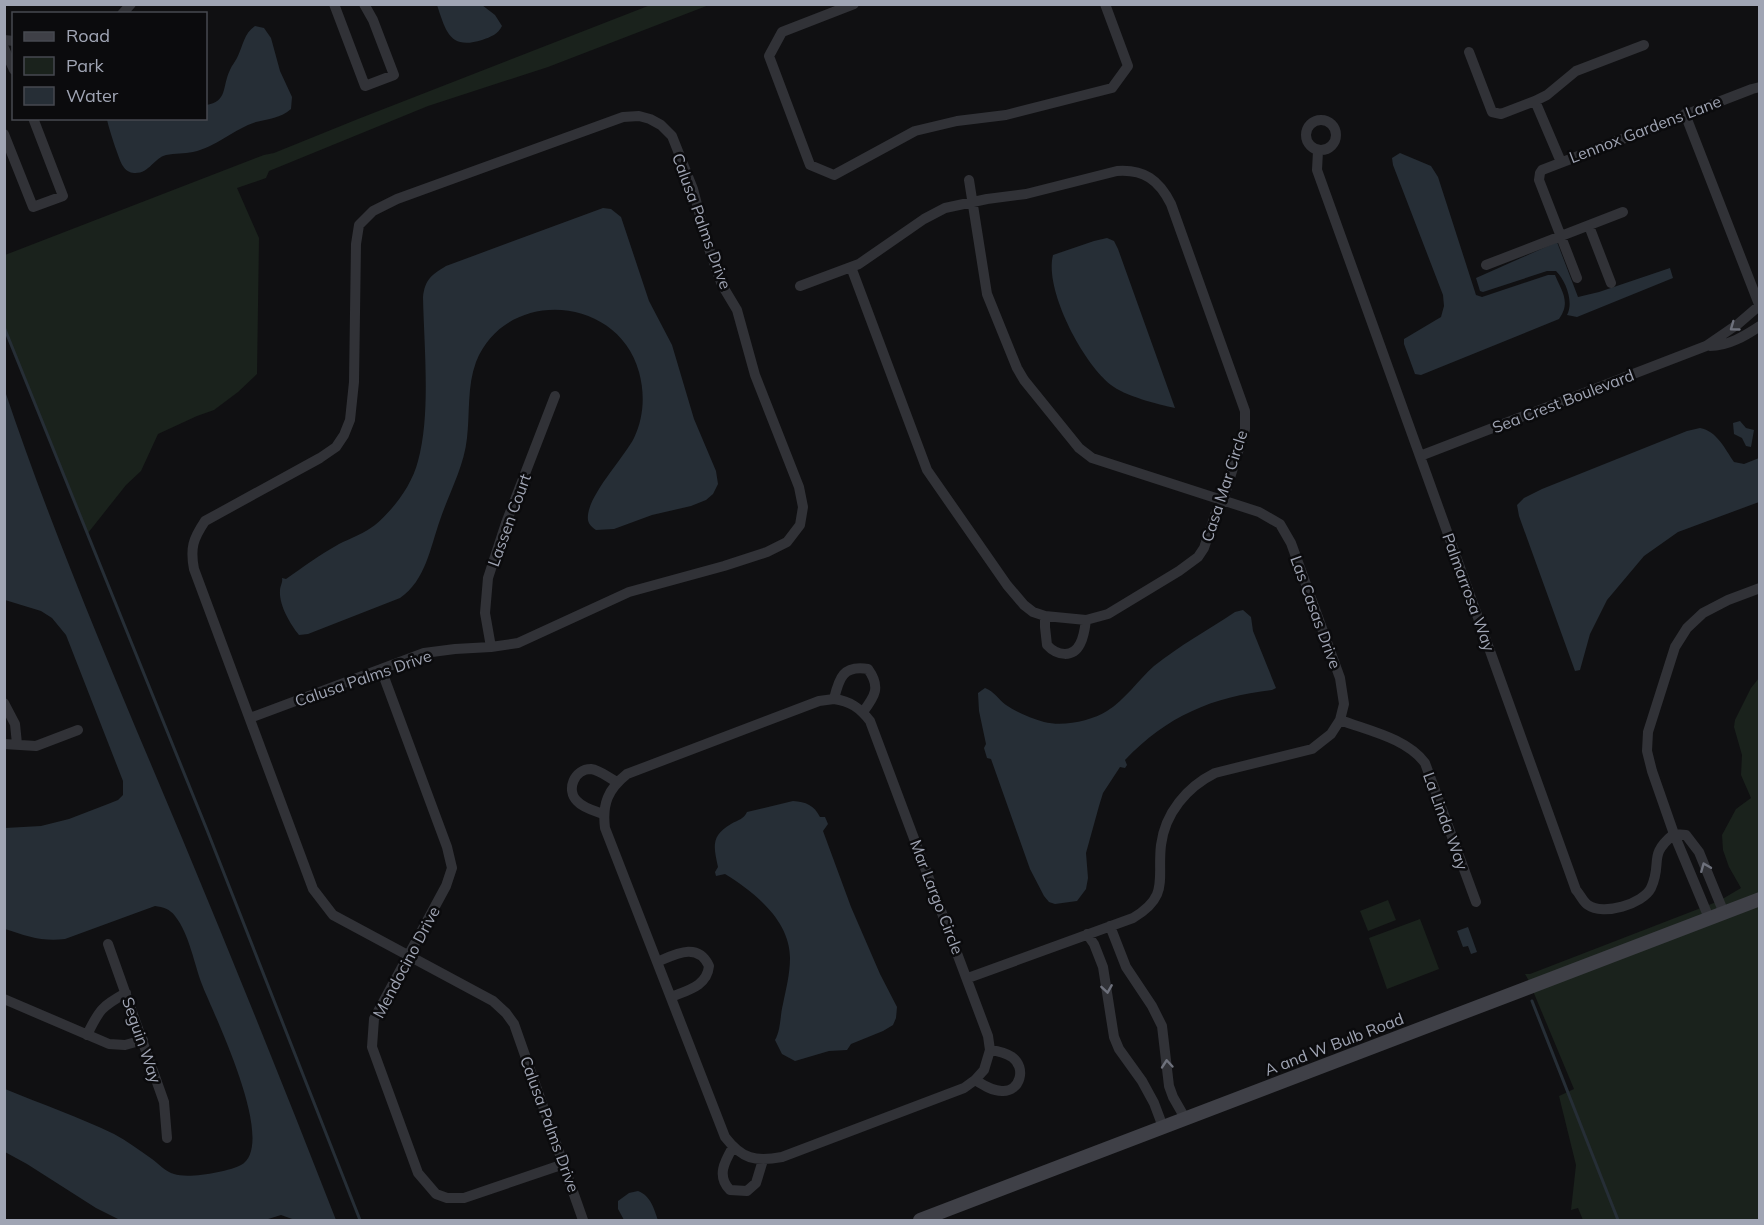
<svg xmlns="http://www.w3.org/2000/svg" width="1764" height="1225" viewBox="0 0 1764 1225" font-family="Mulish,sans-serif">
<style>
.green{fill:#1a221c}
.water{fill:#262e36}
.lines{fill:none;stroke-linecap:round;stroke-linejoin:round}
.stream{stroke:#262e36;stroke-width:3}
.street{stroke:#313237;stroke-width:10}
.secondary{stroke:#3f4047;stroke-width:14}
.oneway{stroke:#6e717c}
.labels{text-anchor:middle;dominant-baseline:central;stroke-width:5;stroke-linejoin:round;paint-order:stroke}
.street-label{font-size:16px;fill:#a0a5b4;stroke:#0b0b0d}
</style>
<rect width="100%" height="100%" fill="#101012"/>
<path class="green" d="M653,4L709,5L548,67L428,106L269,171L266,178L237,188L259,238L257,374L238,392L214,410L197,416L158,434L141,471L126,485L88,533L5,329V255L264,155L274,153L358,119Z
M1759,678V893L1529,981L1525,974H1530L1719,901L1741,888L1729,867L1723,850L1722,835L1736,809L1751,798L1741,775L1742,755L1734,727L1735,720L1751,688Z
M1388,900L1396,920L1368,931L1360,911Z
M1759,904V1220H1583L1578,1208L1571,1210L1576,1165L1559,1096L1574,1089L1533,991Z
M1420,919L1439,969L1387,989L1369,938Z"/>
<path class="water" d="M437,5H482L495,15L502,26C498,34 491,37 482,40C450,50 446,32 437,5Z
M255,26L264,28L271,38L280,71L292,97L291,109C281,118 268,119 256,122C234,129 216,147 193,152C184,154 175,153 166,155C154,158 149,174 134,173C130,173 125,170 123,166C120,163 107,123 107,119L206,118V105C228,102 222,86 230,70C232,65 235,62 237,58C243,46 244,33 255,26Z
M1400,153L1431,166L1438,177L1476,295L1482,297L1548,275H1555C1562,292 1571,302 1559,319L1421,375L1415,374L1404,344V339L1441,317L1444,306L1443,295L1393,165L1392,158Z
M603,208L611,209L621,217L649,301L672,345L694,419L716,471L718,484L713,494L706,500L691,506L652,515L614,529L596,530C592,527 589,525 588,520C585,498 624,458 634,438C644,417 645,394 639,372C618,295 506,287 476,362C467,386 470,413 467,438C464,467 449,493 440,520C430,548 426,580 400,598L308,634L299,635C290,624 279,605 280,591C280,585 283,583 282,578L286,579C303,567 321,554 339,544C351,538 365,533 375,525C394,509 412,485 418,461C431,414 424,347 423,297C425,280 431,275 446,266Z
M1107,238L1114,241L1118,249L1175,408C1159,405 1123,395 1111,385C1083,363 1044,290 1053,255L1094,241Z
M1557,242L1578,297L1599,292L1670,268L1673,278L1577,317L1567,315C1574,302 1566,281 1556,271H1547L1483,292L1480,291L1476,278Z
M5,391C56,543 120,690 182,838C235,965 286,1092 336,1220H295L281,1215L265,1220H120L96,1208L27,1164L5,1152V1089C41,1104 79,1117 114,1134C127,1141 139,1150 152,1159C159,1164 166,1172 174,1174C188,1179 228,1172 241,1165C278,1145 215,1017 203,987C194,965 190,935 175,916C170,909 163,907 155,906L65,939C43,942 26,936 5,929V828L41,826L69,819L108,804L118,800L123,795V781L66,635L52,618L41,611L5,600Z
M1740,421L1746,428L1754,430L1751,447L1746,446L1742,438L1734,434L1733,423Z
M1700,428C1717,431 1725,449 1734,462L1744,464L1759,458V502L1678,532L1644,556L1607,600L1590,634L1580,670L1575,671L1519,516L1517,505L1524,498L1542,489L1687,431Z
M1243,610L1251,617L1253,631L1276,688L1272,690C1212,697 1167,716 1125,760L1127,765L1125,768L1120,767L1103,793L1099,806L1086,853L1088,878L1086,889L1077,901L1055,904L1049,902L1044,896L1030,869L991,759L987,758L984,748L986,744L979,711L978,693L985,688C994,691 999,700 1006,705C1018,713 1031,718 1044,722C1063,727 1091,721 1107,711C1125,700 1138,680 1154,666C1179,646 1208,630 1235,612Z
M793,801C806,802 814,805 820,817H825L828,824L823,831L851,907L880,974L897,1007L896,1018L893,1025L883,1031L851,1044L847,1050L829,1051L795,1061L782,1054L775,1040C781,1030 780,1015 783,1004C786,989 790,974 790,958C790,920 754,892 725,874L716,876L715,872L718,867C714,848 710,836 731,824C738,820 744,819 747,812Z
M1468,927L1477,952L1471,954L1468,946L1463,947L1457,931Z
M638,1191C651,1196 654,1209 658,1220H624L618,1209V1201L629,1193Z"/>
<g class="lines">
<path class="stream" d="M4,327L207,830L360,1220
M1532,1001L1618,1220"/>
<path class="street" d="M334,4L365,86L394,75L373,20L364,4
M854,4L782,32L769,56L810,165L834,175L915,131L957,121L1006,115L1112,88L1128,66L1105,4
M122,14L131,4
M4,40L14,41
M4,48L14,70
M1469,52L1492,112L1501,114L1535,101L1547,95L1576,71L1644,45
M1535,101L1561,162
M1685,114L1760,307
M1306 135a15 15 0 1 1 30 0a15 15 0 1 1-30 0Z
M4,134L33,207L63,196L33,118
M1318,151L1317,170L1576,890C1580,894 1583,902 1588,905C1603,916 1643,904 1651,888C1663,862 1647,856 1674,834
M1589,226L1611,283
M1486,265L1623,212
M1577,278L1539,180L1540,173L1542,170L1752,89L1760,87
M800,286L859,264L924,219L945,208L987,199L1026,194L1117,171C1144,169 1159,180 1171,204L1245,411V429L1242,439L1223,500L1216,512L1204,548L1198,557L1179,571L1108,614L1086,620L1045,616L1033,612L1024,605L1007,585L927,470L851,267
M1710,346C1728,346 1745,336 1760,326
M1420,456L1706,346L1738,324L1760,305
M1045,616V627L1047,645C1057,656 1073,658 1080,644C1084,637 1085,628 1086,620
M491,647L485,613L488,578L506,523L555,396
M381,669L447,847L452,868L446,886L374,1019L372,1047L418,1173L436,1194L447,1198H464L564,1164
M834,699C850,701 860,708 870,721L988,1036L990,1050L984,1070L975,1080L964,1088L782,1157C755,1162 742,1159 725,1137L605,828C602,804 608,789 627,774L819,701Z
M834,699C839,678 843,665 868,669C881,687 875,696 863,712
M4,703L15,724L17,744
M250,718L424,653L455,649L491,647L518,643L629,592L724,566L767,552L787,542L800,525L803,507L799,487L755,375L737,310L722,285L707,243L693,189L672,136L661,125L650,119L639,116L623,117L397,199L373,211L359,225L356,244L354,382L350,420L344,435L336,447L320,458L205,521C193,539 190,548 194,569L313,889L333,915L493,1001L506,1013L514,1024L583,1220
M1340,720C1369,731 1406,738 1425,763L1476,902
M4,744L36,746L78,730
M603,814C595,811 583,808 577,801C566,790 574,769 591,769C600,770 609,778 617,782
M1674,834L1686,835L1699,852L1724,913
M1709,918L1674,834L1652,771L1647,751L1648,732L1675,647L1687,628L1703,613L1728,600L1760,588
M1110,926L1126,967L1152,1006L1162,1026L1169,1086L1173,1097L1185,1118
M1087,934L1094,944L1103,967L1114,1037L1119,1049L1142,1081L1154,1103L1163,1127
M108,944L164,1102L167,1138
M657,962C676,954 698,942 709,966C707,986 688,990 671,997
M968,978L1133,918C1170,896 1157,879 1161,845C1165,813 1187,787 1215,773L1312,749L1331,734L1340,720L1344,704L1340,678L1291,543L1280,524L1259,512L1092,458L1079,448L1024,380L1017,368L987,294L969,180
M4,999L109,1044L125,1045L143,1040
M87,1035C99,1010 102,1006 126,993
M975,1080C983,1085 992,1091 1002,1091C1020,1092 1027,1068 1012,1057C1006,1053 997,1051 990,1050
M733,1147C725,1161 716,1176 730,1190L747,1191L756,1183L763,1160"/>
<path class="secondary" d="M920,1220L1760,899"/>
</g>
<defs><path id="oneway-chevron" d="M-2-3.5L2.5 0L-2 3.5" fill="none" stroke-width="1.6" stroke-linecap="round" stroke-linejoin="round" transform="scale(1.5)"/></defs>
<g class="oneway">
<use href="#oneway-chevron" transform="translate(1734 327) rotate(144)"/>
<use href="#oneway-chevron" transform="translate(1705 867) rotate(-112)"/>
<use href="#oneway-chevron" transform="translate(1107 989) rotate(81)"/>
<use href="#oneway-chevron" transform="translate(1167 1064) rotate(-95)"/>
</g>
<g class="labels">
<g class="street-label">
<text transform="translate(1645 129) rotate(-21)">Lennox Gardens Lane</text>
<text transform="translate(702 221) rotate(70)">Calusa Palms Drive</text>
<text transform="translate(1563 401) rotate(-21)">Sea Crest Boulevard</text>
<text transform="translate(1224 486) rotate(-72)">Casa Mar Circle</text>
<text transform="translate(509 520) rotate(-70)">Lassen Court</text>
<text transform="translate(1469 592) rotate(70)">Palmarrosa Way</text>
<text transform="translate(1316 612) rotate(70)">Las Casas Drive</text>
<text transform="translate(363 678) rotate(-19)">Calusa Palms Drive</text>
<text transform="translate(1446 821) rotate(70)">La Linda Way</text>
<text transform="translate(937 897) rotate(69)">Mar Largo Circle</text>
<text transform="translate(406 962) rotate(-62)">Mendocino Drive</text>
<text transform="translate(142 1040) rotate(71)">Seguin Way</text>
<text transform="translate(1334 1044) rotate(-21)">A and W Bulb Road</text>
<text transform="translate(550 1124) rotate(70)">Calusa Palms Drive</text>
</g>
</g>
<rect width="1764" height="1225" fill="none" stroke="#a0a5b4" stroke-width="12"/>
<rect x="12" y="12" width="195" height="108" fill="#0b0b0d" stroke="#474950" stroke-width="1.5"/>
<rect x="24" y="32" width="30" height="9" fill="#3f4047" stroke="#474950" stroke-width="1.5"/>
<text x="66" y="42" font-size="18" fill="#a0a5b4">Road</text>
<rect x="24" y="57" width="30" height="18" fill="#1a221c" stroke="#474950" stroke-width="1.5"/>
<text x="66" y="72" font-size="18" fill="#a0a5b4">Park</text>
<rect x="24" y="87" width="30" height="18" fill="#262e36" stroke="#474950" stroke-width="1.5"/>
<text x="66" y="102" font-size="18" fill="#a0a5b4">Water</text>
</svg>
